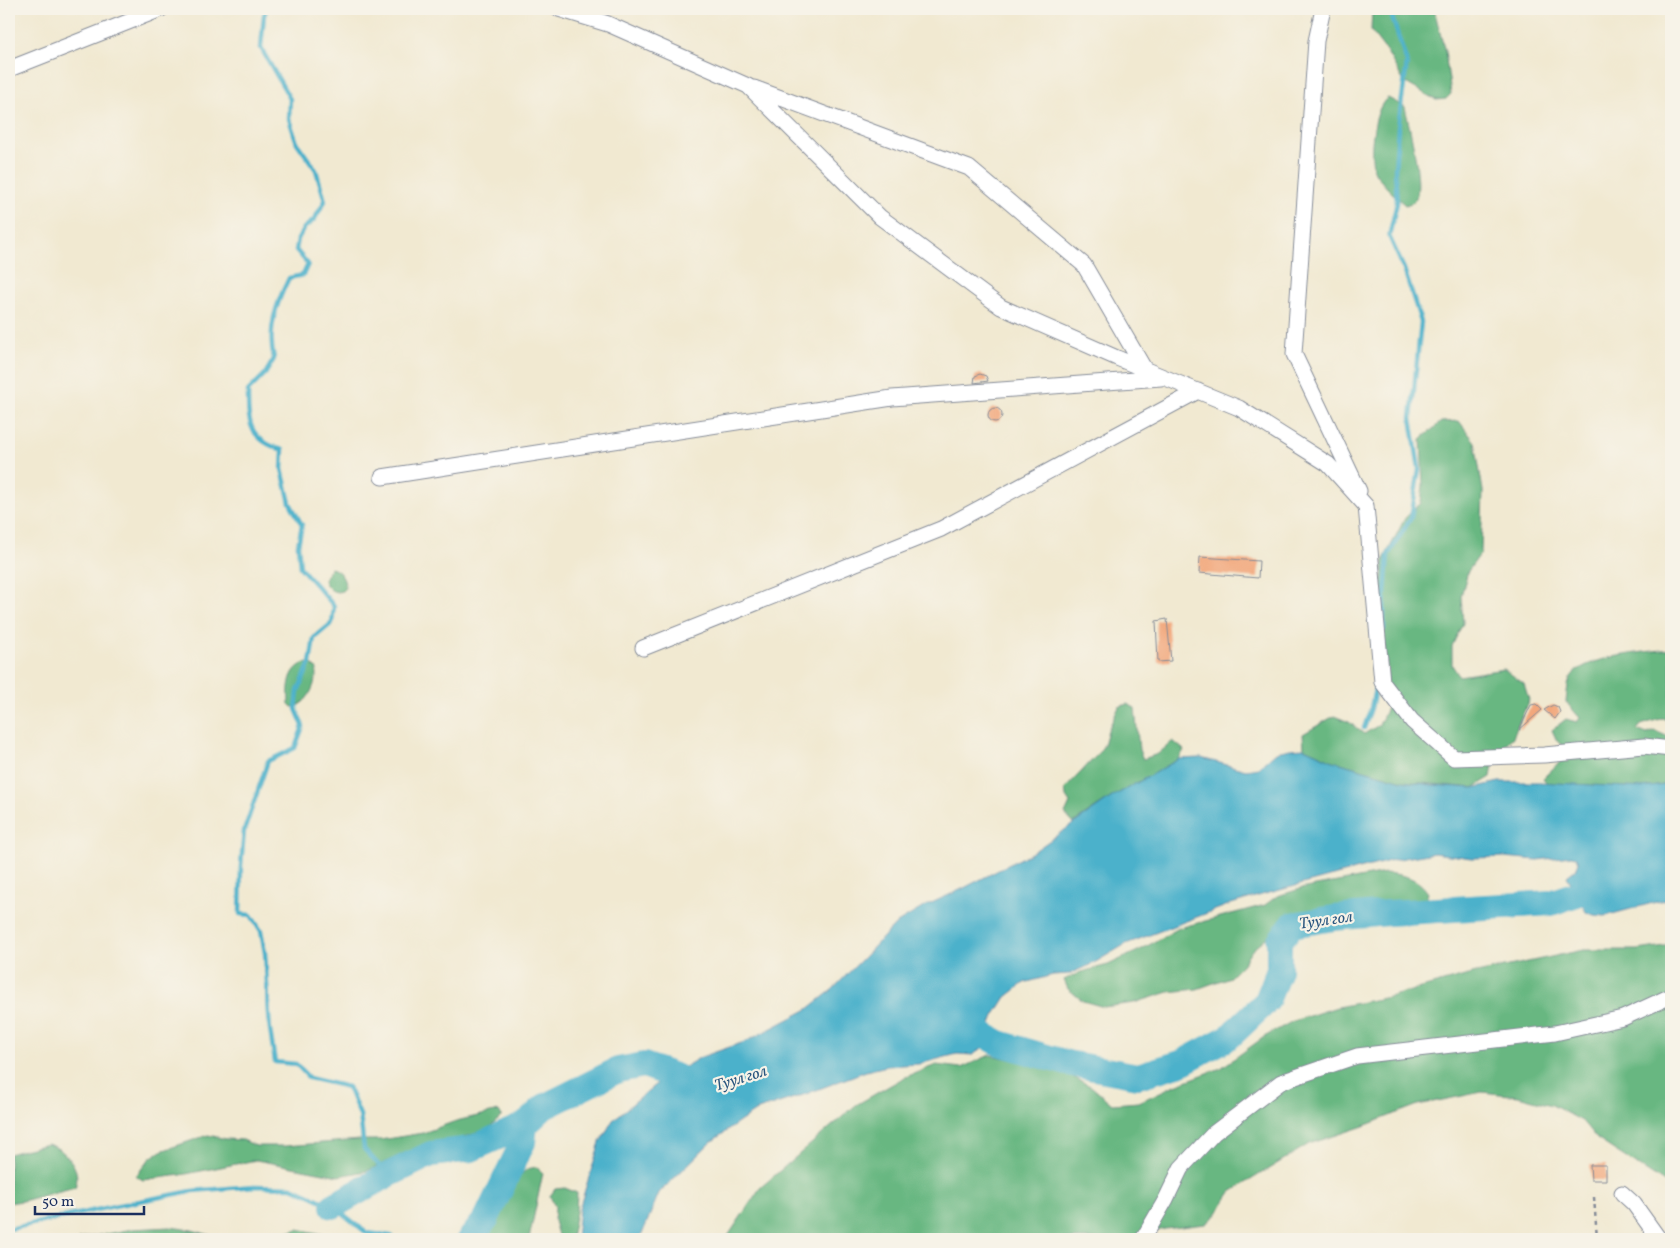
<svg xmlns="http://www.w3.org/2000/svg" width="1680" height="1248" viewBox="0 0 1680 1248" font-family="Vollkorn,serif">
<style>
.forest{fill:#68b781;stroke:#427370}
.water{fill:#4cb1cb;stroke:#347094}
.lines{fill:none;stroke-linecap:round;stroke-linejoin:round}
.stream{stroke:#4cb1cb;stroke-width:4.5}
.river{stroke:#4cb1cb;stroke-width:26}
.building{fill:#f2a77b}
.minor-casing{stroke:#868c98;stroke-width:17}
.path{stroke:#868c98;stroke-width:2.5;stroke-dasharray:4 4;stroke-linecap:butt}
.minor{stroke:#fff;stroke-width:15}
.labels{text-anchor:middle;dominant-baseline:central;stroke-width:4.5;stroke-linejoin:round;paint-order:stroke}
.water-label{font-size:16px;font-style:italic;fill:#2a567f;stroke:#f7f3e8}
</style>
<rect width="100%" height="100%" fill="#f7f3e8"/>
<filter id="ink" filterUnits="userSpaceOnUse"><feTurbulence type="fractalNoise" baseFrequency=".02" numOctaves="2"/><feDisplacementMap in="SourceGraphic" scale="10" xChannelSelector="R" yChannelSelector="G"/><feConvolveMatrix kernelMatrix="1 2 1 2 8 2 1 2 1" color-interpolation-filters="sRGB"/></filter>
<filter id="wash" filterUnits="userSpaceOnUse"><feTurbulence type="fractalNoise" baseFrequency=".0096" numOctaves="4" result="noise"/><feDisplacementMap in="SourceGraphic" scale="20" xChannelSelector="R" yChannelSelector="G"/><feGaussianBlur stdDeviation="1.12" result="paint"/><feColorMatrix in="noise" values="0 0 0 0 0 0 0 0 0 0 0 0 0 0 0 0 0 1.4 0 .05"/><feComposite in="paint" operator="in"/></filter>
<g filter="url(#wash)">
<rect width="100%" height="100%" fill="#f1e9d1"/>
<path class="forest" d="M1372,9H1434L1445,52L1451,94L1446,99L1436,100L1404,82L1387,52L1371,31Z
M1388,98L1405,107C1409,126 1424,184 1415,200C1413,203 1409,204 1405,205C1395,196 1384,186 1376,174C1367,161 1373,106 1388,98Z
M1459,421L1475,442L1483,491L1481,553L1468,571L1461,596L1463,623L1452,646V665L1459,676L1504,669L1524,684L1529,700L1513,737L1495,754L1491,777L1473,788L1402,781L1333,761L1304,748L1303,734L1334,716L1349,722L1364,734L1379,725L1387,708V666L1379,601L1384,559L1405,518L1421,503L1423,485L1421,439L1441,422Z
M331,568C340,570 346,580 345,589C336,596 327,589 324,580Z
M1671,649V724L1663,718L1641,725L1637,730L1647,734L1655,731L1671,738V784L1643,788L1547,783L1543,778L1563,759L1566,750L1557,741L1552,730L1566,719L1577,722L1580,718L1566,702C1567,695 1567,686 1570,679C1580,656 1648,652 1671,649Z
M305,663L312,664L317,669C316,683 309,705 292,707L289,704C288,688 288,669 305,663Z
M1127,704L1135,708L1139,750L1143,759L1158,754L1173,741L1184,750L1179,759L1112,797L1073,823L1065,814L1070,803L1066,797L1065,789L1097,755L1104,745L1108,730L1119,707Z
M1385,873C1403,875 1418,877 1428,893L1426,899L1410,905L1343,906L1287,920L1252,950L1242,965L1230,977L1197,989L1169,992L1134,1003L1104,1007L1083,1001L1068,989L1064,980L1081,972L1108,965L1142,949L1179,928L1265,905L1277,896L1300,889Z
M1671,945V1190L1663,1182L1597,1139L1582,1121L1552,1105L1518,1096L1482,1092L1418,1105L1361,1127L1309,1144L1231,1192L1215,1216L1205,1224L1165,1229L1135,1236L1128,1239H726L760,1188L856,1105L903,1078L936,1065L961,1068L990,1055L1024,1062L1062,1071L1092,1087L1112,1104L1139,1102L1175,1085L1221,1068L1264,1037L1293,1021L1337,1007L1389,997L1472,974L1583,950H1638Z
M499,1111L502,1116L488,1129L453,1141L405,1153L367,1171L339,1176L256,1160L181,1175L143,1180L136,1176L150,1158L161,1151L208,1135L226,1139L243,1140L256,1146H285L359,1140H380L423,1133L456,1121Z
M47,1144C64,1148 83,1169 75,1187L22,1201L9,1203V1154Z
M536,1167L543,1173L529,1239H478L495,1215L501,1199L510,1185L527,1169Z
M565,1188L577,1193L576,1212L571,1238L559,1239L554,1221L555,1207L550,1196L555,1189Z
M170,1227L192,1230L224,1239H79L133,1229Z
M298,1229L347,1239H348H267Z"/>
<path class="water" d="M1304,748L1333,761L1402,781L1432,785L1473,788L1499,782H1539L1643,788L1671,784V898L1605,916L1594,915L1586,912L1567,876L1576,869L1579,862L1577,857L1571,856L1537,860L1505,857L1472,858L1434,853L1393,860L1265,894L1231,904L1126,944L1094,963L1069,974L1053,975L1024,983L1006,997L994,1016L981,1049L973,1055L957,1054L919,1064L887,1066L866,1071L806,1094L758,1110L741,1121L711,1142L659,1193L640,1239H576L579,1209L600,1142L613,1120L656,1084L701,1057L747,1041L808,1009L832,990L897,923L927,905L962,889L1033,852L1112,797L1179,759L1201,758L1246,770L1258,768L1276,752L1290,749Z"/>
<g class="lines">
<path class="stream" d="M267,9L264,15L261,48L290,99L289,119L297,143L316,170L325,201L314,220L304,228L298,239L296,250L308,264L303,275L289,278C276,304 267,329 274,359L265,374L248,391C248,422 248,440 283,450L282,469L290,503L302,525L298,545L300,567L334,606L332,623L314,638L310,663L298,691L296,709L303,726L295,748L268,761L244,831L241,865L240,914L251,915L261,931L265,953L270,1030L275,1062L296,1064L309,1078L348,1087L360,1115L364,1149L388,1175
M1384,629V606L1388,555L1411,518L1419,469L1411,418L1421,322L1404,269L1389,236L1397,203L1395,171L1398,127L1407,63L1391,14L1392,9
M1364,728L1371,708L1377,680
M9,1229L119,1205L192,1191L255,1186L292,1187L333,1206L367,1233L391,1236L394,1239"/>
<path class="river" d="M955,1018L999,1043L1067,1063L1138,1076L1181,1063L1229,1037L1267,1001L1279,970V942L1292,925L1334,918L1388,913L1551,903L1577,894L1604,871
M333,1206L388,1175L431,1154L471,1149L525,1125L544,1107L618,1070L644,1065L672,1075L703,1090
M470,1239L486,1219L523,1142L525,1125"/>
</g>
<g id="blocks">
<path class="building" d="M980,374L986,376L988,381L974,383L975,376Z
M988 415a7 7 0 1 1 14 0a7 7 0 1 1-14 0Z
M1200,557L1259,561L1258,578L1199,573Z
M1167,619L1171,661L1158,662L1156,621Z
M1536,704L1542,710L1519,730L1531,705Z
M1553,705L1558,707L1560,712L1555,719L1544,710Z
M1590,1165H1606V1180H1591Z"/>
</g>
</g>
<g filter="url(#ink)">
<use href="#blocks" fill-opacity="0" stroke="#868c98" stroke-width="1"/>
<g class="lines">
<g class="minor-casing">
<path id="minor" d="M559,9L608,24L748,86L880,217L1001,307L1117,358L1239,408L1328,464L1366,506L1382,682L1412,721L1454,758L1544,755L1644,746L1671,749
M1323,9L1316,41L1294,354L1359,491
M9,69L161,9
M754,88L969,168L1084,265L1145,370
M382,477L892,398L1161,378
M643,648L941,529L1198,391
M1622,1193L1634,1204L1659,1239
M1143,1239L1166,1199L1181,1168L1214,1133L1281,1082L1357,1056L1555,1033L1623,1018L1671,996"/>
</g>
<path class="path" d="M1594,1197L1597,1239"/>
<use href="#minor" class="minor"/>
</g>
</g>
<g class="labels">
<g class="water-label">
<text transform="translate(1326 921) rotate(-8)">Туул гол</text>
<text transform="translate(741 1079) rotate(-17)">Туул гол</text>
</g>
</g>
<rect width="1680" height="1248" fill="none" stroke="#f7f3e8" stroke-width="30"/>
<path d="M35 1206v8h109v-8" fill="none" stroke="#1b2f5e" stroke-width="2.5"/>
<text x="42" y="1206" font-size="15" fill="#1b2f5e" stroke="#f7f3e8" stroke-width="4" paint-order="stroke">50 m</text>
</svg>
